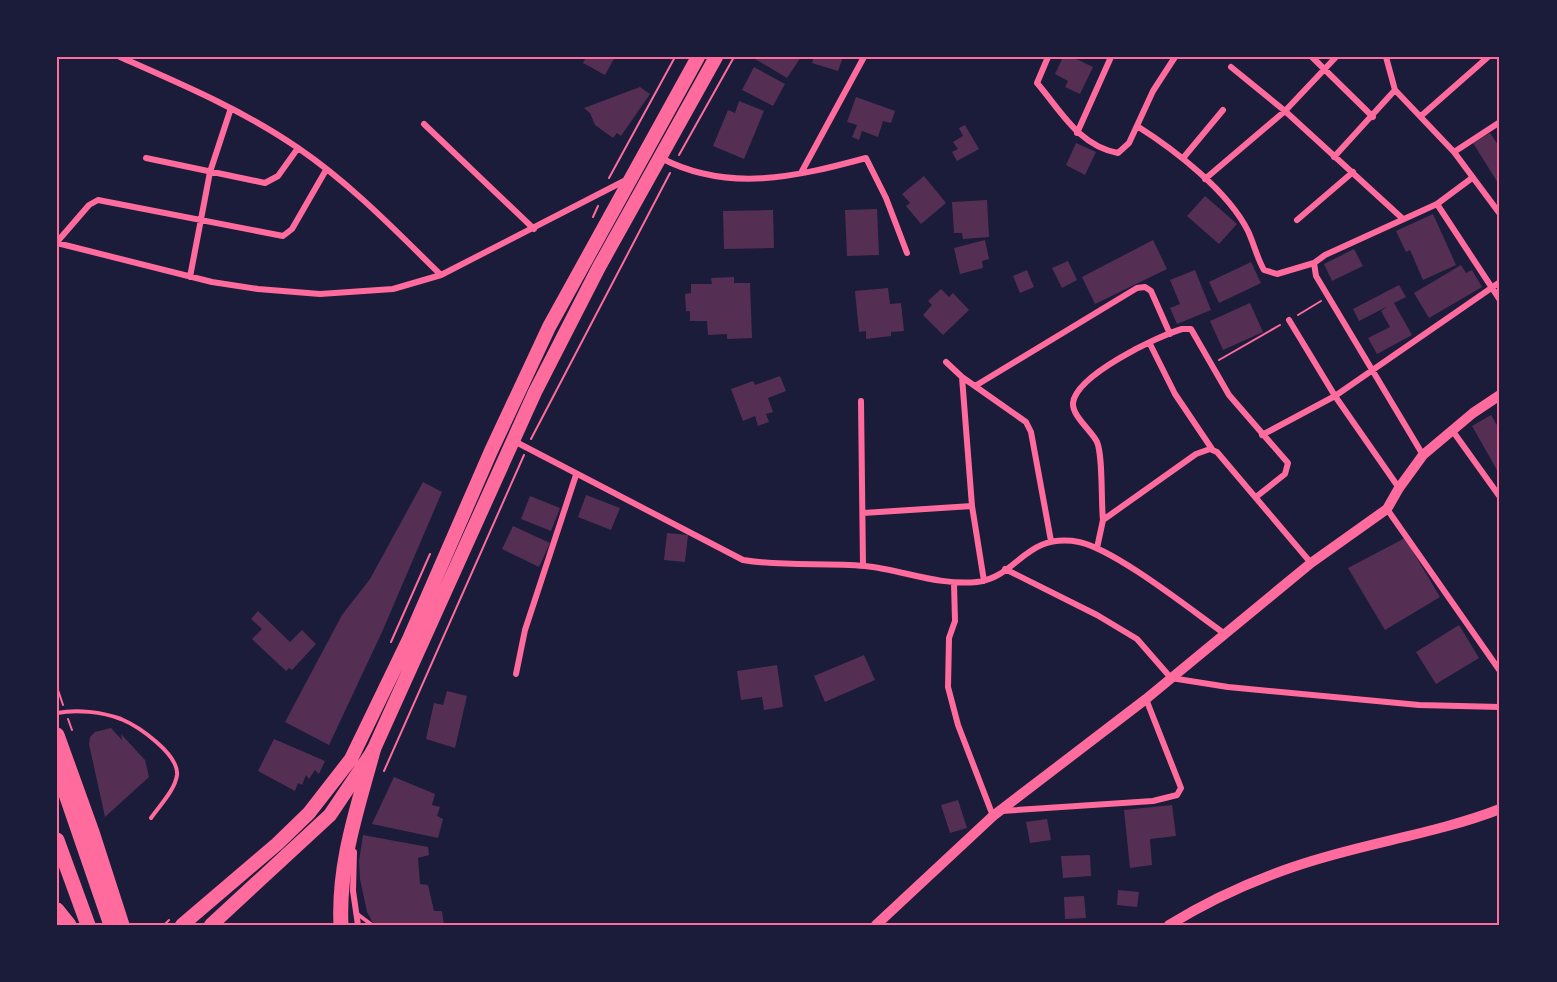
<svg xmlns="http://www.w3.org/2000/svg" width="1557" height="982" viewBox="0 0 1557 982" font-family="Helvetica,sans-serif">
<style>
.building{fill:#542f53}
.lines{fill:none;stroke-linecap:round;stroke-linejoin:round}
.path{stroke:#ff6b9d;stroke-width:2}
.service{stroke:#ff6b9d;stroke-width:4}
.minor{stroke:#ff6b9d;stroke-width:6}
.tertiary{stroke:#ff6b9d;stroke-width:10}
.trunk{stroke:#ff6b9d;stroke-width:14}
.motorway{stroke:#ff6b9d;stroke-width:15}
.neatline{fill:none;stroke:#ff6b9d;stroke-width:2}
</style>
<rect width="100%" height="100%" fill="#1b1b3a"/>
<path class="building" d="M586,57H615L605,75L583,63Z
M752,57H801L787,78Z
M814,57H843L838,71L812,63Z
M1063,57H1072L1093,67L1080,94L1065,87L1068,81L1055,74Z
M754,67L785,84L773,106L742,90Z
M640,87L650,94L621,136L617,133L613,138L595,125L590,113L584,108Z
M856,97L895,111L891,123L883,121L878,137L862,131L859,140L852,137L857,125L847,122Z
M739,101L764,111L744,159L713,146L728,110L735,113Z
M965,125L979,149L957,161L952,152L958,149L953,142L963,136L959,128Z
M1490,133L1500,148L1498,183L1473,143Z
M1076,143L1096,152L1085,175L1066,165Z
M924,176L946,203L921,224L906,206L910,203L902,194Z
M1205,196L1237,224L1219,244L1187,216Z
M987,200L989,237L963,239L962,233H954L952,202Z
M877,209L879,255L847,256L845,210Z
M773,210L774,248L724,249L723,211Z
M1433,214L1456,265L1423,280L1410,250L1406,252L1396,231Z
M985,240L989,259L982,261L983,268L960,274L954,248Z
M1153,240L1167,269L1095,304L1082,277Z
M1354,249L1363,266L1332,281L1324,264Z
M1068,261L1077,280L1062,288L1052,268Z
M1251,262L1261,283L1219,303L1209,282Z
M1461,265L1466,273L1472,270L1482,287L1429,318L1414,293Z
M1027,270L1034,287L1020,293L1013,276Z
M1195,270L1211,310L1177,324L1170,308L1180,304L1170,280Z
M734,277V283H750L752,338L727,339V334L708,335L707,321H690V311H686L685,294L691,293V284H712L711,278Z
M1399,285L1406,297L1394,303L1412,335L1377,354L1368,338L1390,327L1381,311L1388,306L1359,321L1353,309Z
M888,288L890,304L901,303L904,331L891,332V336L866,339V331L859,332L855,291Z
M941,289L949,297L953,293L969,310L943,335L923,315L932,305L928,301Z
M1250,303L1263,332L1223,350L1210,321Z
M780,376L786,391L768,398L773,412L766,414L769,422L758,426L755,416L743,421L731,389L753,381L755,385Z
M1491,415L1500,430V469L1497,470L1472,426Z
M423,482L442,492L382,632L329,745L285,722L342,615L370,579Z
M586,495L620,508L611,530L578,517Z
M530,496L560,508L551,531L521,519Z
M513,526L550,543L539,567L502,549Z
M667,533L688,535L685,562L664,560Z
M1405,538L1440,597L1385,630L1348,568Z
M258,611L290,642L302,630L316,644L292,670L289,668L286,671L252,639L262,629L251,619Z
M1459,625L1479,658L1436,684L1416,652Z
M864,655L875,680L825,702L814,676Z
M777,665L783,707L764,710L762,697L741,700L737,671Z
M447,691L467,696L455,748L426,739L434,703L443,705Z
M111,728L122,740L121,734L145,760L149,777L105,817L89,744L90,737L95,732Z
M274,739L325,761L319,774L315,770L309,779L306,775L302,785L298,783L295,791L258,771Z
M394,777L435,794L432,805L440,807L437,816L443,819L438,838L372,824Z
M958,800L967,828L950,833L941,805Z
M1172,805L1176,836L1150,839L1152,865L1130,868L1124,810Z
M1047,819L1051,840L1030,843L1026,822Z
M363,835L428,847L429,855L418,858L420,884L428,885L434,911H442L444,925H374L367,912L360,879L359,861Z
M1090,855L1091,876L1063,878L1061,856Z
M1118,890L1139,892L1137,907L1117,905Z
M1084,896L1086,918L1065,919L1064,897Z"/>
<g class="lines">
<path class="path" d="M679,155L734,57
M609,178L675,57
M593,217L598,206
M1298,315L1321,301
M1219,360L1280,325
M531,439L670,173
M391,642L430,554
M57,687L63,705
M68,719L72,730
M384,771L524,455
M164,925L169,920"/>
<path class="service" d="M57,713C77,709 102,712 121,719C138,726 179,754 177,775C175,790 160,805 151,818
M356,913L372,925"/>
<path class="minor" d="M120,57C181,84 243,110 298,148C351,184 396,231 441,275
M1048,57L1037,83C1061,111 1079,146 1118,153L1129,143L1153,91L1175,57
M1312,57L1373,117
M1386,57L1395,90L1454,152L1500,214
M1231,67L1285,111L1403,219
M1421,116L1488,57
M424,124L534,229
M1137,126C1175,150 1228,191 1248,231C1254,244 1257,258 1264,270L1277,274L1314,263
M1077,133L1111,57
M1454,152L1500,122
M1184,157L1223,110
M1334,157L1395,90
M146,158L265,183L278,176L298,148
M661,158C728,193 796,177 866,158L886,198L907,253
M801,173L864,57
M1205,179L1285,111L1336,57
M1437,204L1500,300
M1297,220L1353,172
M57,242L89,205L98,200L283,236L292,229L326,170
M57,243L212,282L258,289L320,294L393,289L441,275L626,180
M190,277L210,172L231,108
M1289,320L1335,396L1399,488
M1150,344L1175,394L1212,449
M946,362L962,377L1026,422L1031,432L1051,541
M962,377L972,506L984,581
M975,386L1137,288L1145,287L1151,291L1170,334
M861,401L863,566
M1452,430L1500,497
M1262,435L1335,396L1500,282
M514,441L743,560C783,567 824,562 865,566C903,570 939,586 977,582C1018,577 1025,532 1079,542C1116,550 1191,610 1225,634
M1423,455L1316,276L1314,263L1325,255L1437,204L1472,178
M1387,509L1500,671
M863,513L972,506
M1103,520C1101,503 1103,455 1097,442C1092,431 1072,416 1073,403C1076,375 1158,336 1182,329H1191L1229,395L1288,463L1285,474L1256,497
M1097,548L1103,520L1196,454L1210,449L1217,452L1311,563
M1005,569L1097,615L1137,639L1171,678L1228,687L1419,705L1500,707
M954,583L955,621L949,638L948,687L958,725L993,816
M516,674L525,630L576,475
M1001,811L1153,801L1177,795L1181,788L1146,699
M354,852L353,891L358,925"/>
<path class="tertiary" d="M876,925L993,816L1146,699L1311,563L1387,509L1399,488L1423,455L1473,413L1500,395
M1169,925C1208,901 1249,882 1293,867C1361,843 1433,835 1500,809"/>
<path class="trunk" d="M182,925L277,844L309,813L351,759L409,639L491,451L549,327L698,57
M211,925L330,815L373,751L535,392L599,267L716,57"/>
<path class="motorway" d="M57,735L92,832L122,925
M57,768L111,925
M57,840L88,925
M57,910L69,925
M341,925C338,864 357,810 373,751"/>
</g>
<rect width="1557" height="982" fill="none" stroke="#1b1b3a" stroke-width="117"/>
<rect x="58" y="58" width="1440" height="866" class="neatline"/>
</svg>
